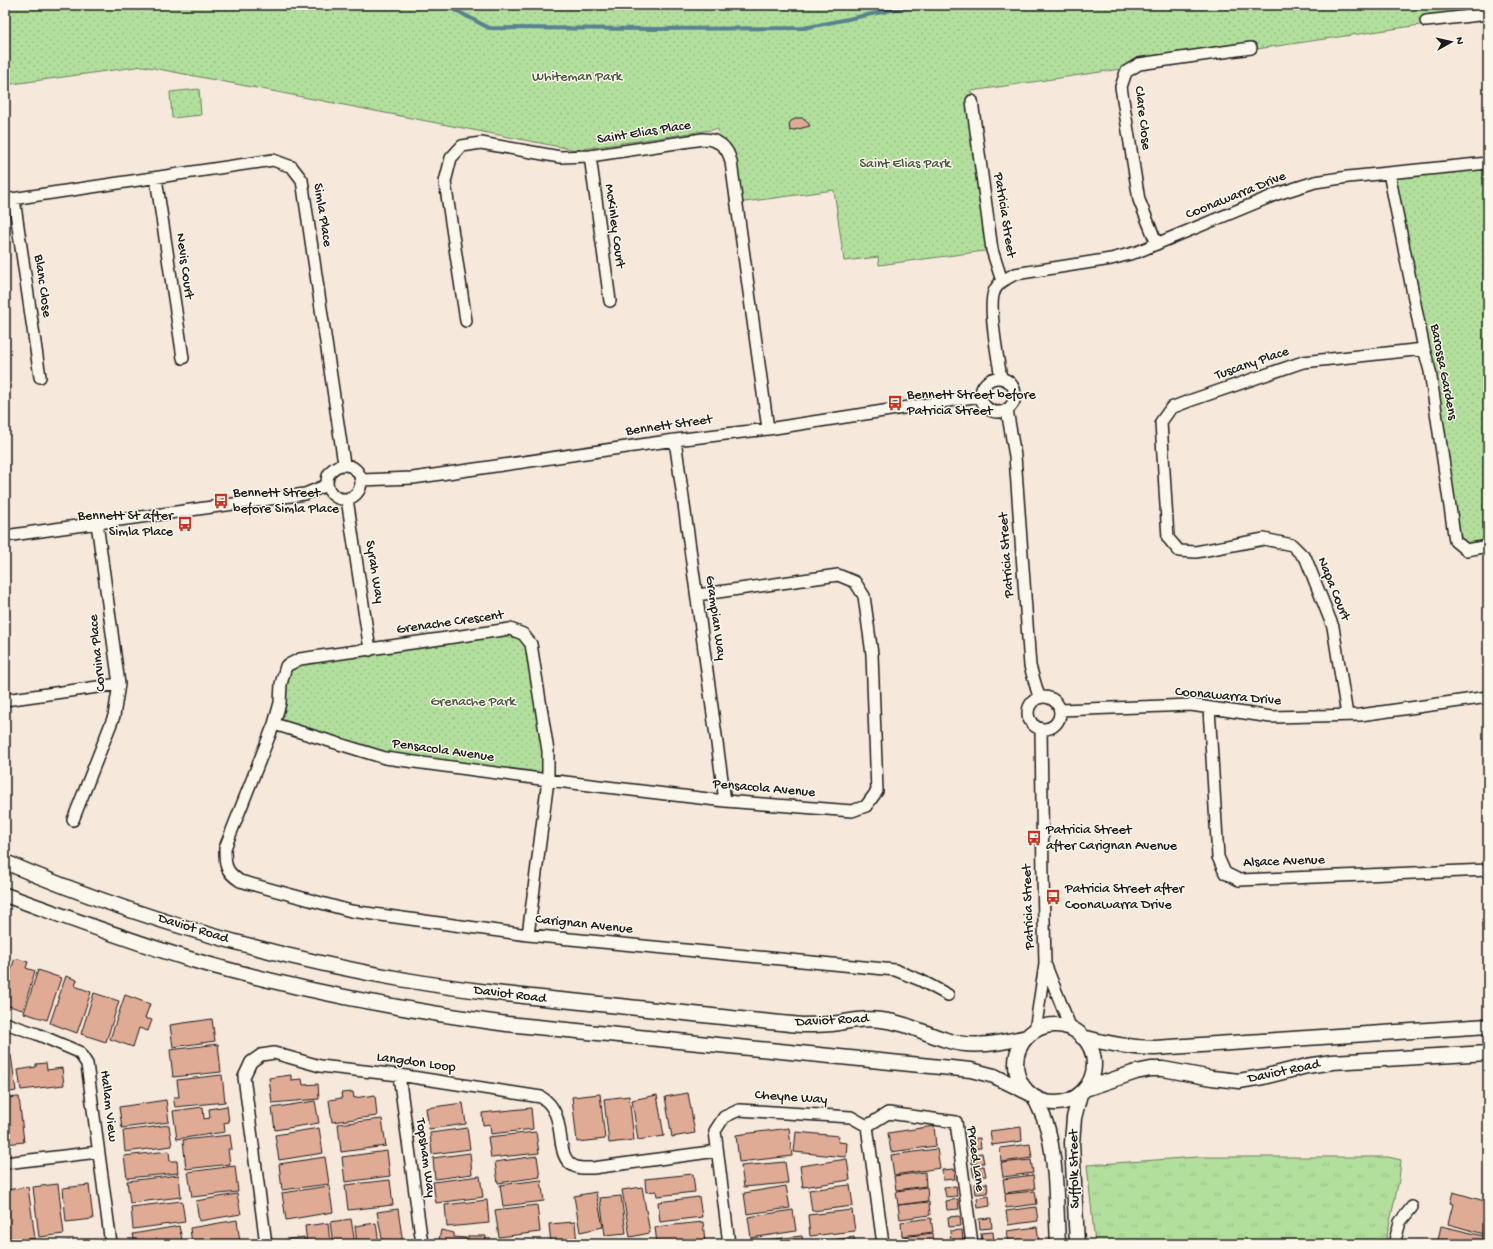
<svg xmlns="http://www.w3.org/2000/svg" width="1493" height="1249" viewBox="0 0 1493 1249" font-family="'Gochi Hand',sans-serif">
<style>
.grass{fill:url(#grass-tufts);stroke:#687e5c}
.park{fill:url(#park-dots);stroke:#687e5c}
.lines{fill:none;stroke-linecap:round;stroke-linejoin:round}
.stream{stroke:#56838f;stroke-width:4}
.building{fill:#e0ab95;stroke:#1c1c1c}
.minor-casing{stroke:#1c1c1c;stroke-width:14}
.tertiary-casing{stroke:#1c1c1c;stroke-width:17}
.minor{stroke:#fbf7ec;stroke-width:11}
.tertiary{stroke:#fbf7ec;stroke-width:14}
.labels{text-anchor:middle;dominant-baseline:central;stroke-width:3;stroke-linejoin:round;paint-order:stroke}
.park-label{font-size:14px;fill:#495643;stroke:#fbf7ec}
.street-label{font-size:14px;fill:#1c1c1c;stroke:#fbf7ec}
.poi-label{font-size:14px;fill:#1c1c1c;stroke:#fbf7ec;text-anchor:start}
</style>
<defs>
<pattern id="grass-tufts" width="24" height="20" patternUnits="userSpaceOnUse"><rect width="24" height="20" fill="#b3df9d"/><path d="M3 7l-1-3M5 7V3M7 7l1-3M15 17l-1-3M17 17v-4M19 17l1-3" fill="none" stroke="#99bf87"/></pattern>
<pattern id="park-dots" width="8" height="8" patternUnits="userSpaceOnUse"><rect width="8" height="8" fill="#b3df9d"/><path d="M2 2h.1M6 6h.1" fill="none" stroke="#99bf87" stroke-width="1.8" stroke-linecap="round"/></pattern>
</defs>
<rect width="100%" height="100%" fill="#f6e8db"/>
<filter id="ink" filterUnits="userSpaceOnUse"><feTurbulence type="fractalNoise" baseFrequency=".025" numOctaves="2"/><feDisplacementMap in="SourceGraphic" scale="8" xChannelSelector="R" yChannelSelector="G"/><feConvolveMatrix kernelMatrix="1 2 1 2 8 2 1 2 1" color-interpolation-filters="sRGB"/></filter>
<g filter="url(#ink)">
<path class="grass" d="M1197,1157H1388L1401,1160L1399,1180L1385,1244H1095L1087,1165Z"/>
<path class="park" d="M5,5H1488V15L971,91L992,250L879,265L878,257L844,261L834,190L737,203L731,162L720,143L718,129L576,150L143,66L5,85Z
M199,89L201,115L172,118L170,92Z
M1488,163V546L1466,550L1456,538L1389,173Z
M510,629L531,644L548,780L385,758L274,724L286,666Z"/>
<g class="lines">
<path class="stream" d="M446,5L489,28L654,29L804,28L916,5"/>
</g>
<path class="building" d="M797,118H803L806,120L810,126L790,131L789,124L791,121Z
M15,958L28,962L26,968L35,971L23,1010L5,1005V989Z
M38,970L61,978L47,1020L24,1013Z
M66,976L77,980L75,986L91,992L77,1033L50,1023Z
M94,993L119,1001L106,1042L81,1034Z
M125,995L150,1004L145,1018L152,1020L148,1031L139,1028L133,1047L110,1039Z
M212,1019L215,1041L173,1047L170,1025Z
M218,1044L221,1072L173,1077L170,1050Z
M11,1055L16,1091L5,1093V1056Z
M46,1063L47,1070L62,1068L64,1085L21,1090L18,1070L36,1067V1064Z
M222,1075L225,1102L175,1107L173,1097H179L177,1080Z
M291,1075V1080L302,1079L303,1085L318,1084L319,1099L272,1103L269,1078Z
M353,1092L354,1098L375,1095L377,1116L332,1122L329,1100L342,1098L341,1093Z
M688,1093L695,1133L672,1137L665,1097Z
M600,1094L605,1139L577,1142L572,1097Z
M657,1095L664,1136L638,1140L632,1100Z
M629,1096L634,1140L609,1143L604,1099Z
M19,1097L24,1142L5,1144V1098Z
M166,1100L169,1122L122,1128L119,1107Z
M315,1101L319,1123L275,1130L272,1108Z
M463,1103L466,1124L429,1129L426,1108Z
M227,1106L229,1122L224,1123L225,1132L177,1139L173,1111L203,1107L204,1119L210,1118L209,1109Z
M531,1108L533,1129L491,1134L490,1124L483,1125L482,1113Z
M382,1119L386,1146L341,1152L338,1124Z
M169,1125L172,1146L125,1152L123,1131Z
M934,1126L936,1146L891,1152L888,1133Z
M1021,1127L1022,1141L992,1145L990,1131Z
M319,1128L323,1153L279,1160L275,1135Z
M467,1128L470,1149L432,1154L430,1133Z
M789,1128L792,1156L739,1162L736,1135Z
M536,1132L539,1153L491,1158L488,1137Z
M796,1132L839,1136L838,1142L847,1143L846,1157L794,1152Z
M230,1135L232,1149H228L230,1164L186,1169L183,1140Z
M980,1138L981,1148L969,1149L968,1139Z
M1030,1144L1032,1158L1001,1162L1000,1148Z
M937,1149L940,1168L894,1175L891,1155Z
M169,1151L170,1161H177L178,1173L127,1178L124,1156Z
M387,1151L390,1176L345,1182L342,1157Z
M470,1153L472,1174L435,1179L433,1158Z
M982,1153L984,1163L972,1164L971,1154Z
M537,1156L540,1177L498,1183L495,1162Z
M325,1157L329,1184L282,1190L279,1164Z
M847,1159L850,1180L803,1187L800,1166Z
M1031,1160L1033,1173L1003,1177L1001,1163Z
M785,1162L788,1183L744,1187L741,1166Z
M235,1166L238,1192L192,1197L188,1172Z
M984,1166L986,1176L974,1177L972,1167Z
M954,1169L955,1179L943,1180L942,1170Z
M925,1172L926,1186L896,1190L894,1176Z
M693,1174L695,1192L657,1196L656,1191L646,1192L645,1179Z
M179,1175L181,1197L130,1203L127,1181Z
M1033,1175L1035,1189L1005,1193L1003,1179Z
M480,1176L483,1197L436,1203L433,1182Z
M390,1180L393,1205L348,1210L345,1185Z
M541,1180L544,1201L503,1206L500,1185Z
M987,1183L988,1193L976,1194L975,1184Z
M58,1184L64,1234L39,1237L33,1187Z
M89,1185L93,1219L66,1222L63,1188Z
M850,1185L853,1206L812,1211L809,1190Z
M329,1186L333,1212L286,1220L282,1193Z
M786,1186L790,1208L747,1214L744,1193Z
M956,1186L957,1196L946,1197L944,1187Z
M28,1187L35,1238L9,1242L5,1211V1190Z
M642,1187L650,1233L630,1237L622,1190Z
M927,1187L928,1201L898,1205L896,1191Z
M1035,1191L1037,1204L1006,1208L1005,1194Z
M596,1192L603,1227L580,1232L574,1196Z
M1453,1192L1488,1202V1235L1448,1224L1453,1204L1450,1203Z
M237,1194L241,1214L199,1221L196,1201Z
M621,1196L626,1233L605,1235L600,1198Z
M989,1196L990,1206L978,1208L977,1198Z
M699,1197L702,1217L660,1222L658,1202Z
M958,1199L959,1209L947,1210L946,1201Z
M487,1200L489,1223L447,1227L445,1205Z
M182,1201L185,1222L133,1229L131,1207Z
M929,1202L930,1215L900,1219L898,1205Z
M537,1205L540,1232L499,1237L495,1210Z
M1036,1207L1038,1221L1008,1225L1006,1211Z
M398,1209L403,1244H383L377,1212Z
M793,1210L796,1231L751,1238L748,1217Z
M852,1210L855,1231L810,1236L808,1215Z
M960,1216L961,1226L949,1227L948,1217Z
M931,1218L933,1232L902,1236L901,1222Z
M991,1218L992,1228L980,1229L979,1219Z
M351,1219L355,1244H333L330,1222Z
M237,1220L240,1242L229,1244H192L190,1228Z
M575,1222L577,1244H551L549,1224Z
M703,1222L705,1242L689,1244H657L655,1227Z
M328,1223L330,1244H307L305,1226Z
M376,1223L379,1244H357L355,1226Z
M179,1226L183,1244H135L133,1234Z
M1441,1226L1488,1237V1244H1441L1442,1241L1438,1240Z
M1037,1227L1039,1241L1009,1244L1007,1231Z
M441,1230L454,1233V1237L466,1238V1244H438Z
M962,1230L963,1240L951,1241L950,1231Z
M993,1232L994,1242L982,1243L981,1233Z
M933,1233L934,1244H904L903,1237Z
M468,1236H486L485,1244H468Z
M802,1236L803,1244H755V1241Z
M304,1237L305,1244H284V1240Z
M854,1237L855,1244H810L809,1243Z
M96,1240L97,1244H74V1243Z
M70,1241L71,1244H48Z
M44,1242V1244H29Z"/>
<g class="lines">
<g class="minor-casing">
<path id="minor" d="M1426,21L1488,14
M972,101L992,250L1002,281
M590,156L610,301
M1389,173L1424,349L1430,371L1455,541L1466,550L1488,546
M156,178L183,358
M14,199L40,377
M5,200L273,160L292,167L302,180L344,464
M1157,244L1139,200L1121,87L1126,72L1139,64L1251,48
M466,321L445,182L451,158L462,146L481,143L560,157L590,156L703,139C718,139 728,147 731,162L768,429
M981 395a17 17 0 1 1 34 0a17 17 0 1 1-34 0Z
M1001,378C998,360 988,306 994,292C997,283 1007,278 1015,274L1111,259L1137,252L1277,194L1315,182L1348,177L1488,163
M1007,410L1015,456L1030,666L1039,697
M675,440L725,801
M327 482a17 17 0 1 1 34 0a17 17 0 1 1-34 0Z
M361,480L413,478L675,440L768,429L980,396
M347,499L370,650
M5,536L305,494L327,485
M1028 713a16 16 0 1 1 32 0a16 16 0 1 1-32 0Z
M5,700L119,684
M1209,708L1218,857L1225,873L1239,880L1488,870
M1060,710L1191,705L1271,717L1360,715L1488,697
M1347,715L1333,627L1306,559L1292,545L1264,539L1196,552L1179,551L1168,538L1161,422L1171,408L1189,401L1303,362L1424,349
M274,724L385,758L548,780L725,801L852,811L866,806L877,791L872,654L864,596L855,582L838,575L697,595
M73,820L114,716L119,684L97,523
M528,935L548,780V751L531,644L523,634L510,629L300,659L286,666L281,684L280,703L274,724L225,848C225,865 225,871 240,881L351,911L528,935L895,970L920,980L948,995
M1046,966L1071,1029
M5,1023L37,1034L79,1052L87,1064L111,1244
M1035,1031L1045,964L1043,876L1041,729
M399,1075L422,1244
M867,1126L888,1113L956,1122L972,1244
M5,1163L98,1152
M266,1244L244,1077L251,1062L261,1055L274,1053L320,1066L399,1075L541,1097C570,1114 552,1156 574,1166C580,1169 587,1168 593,1168L717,1151
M729,1244L715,1131L724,1117L739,1110L851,1117L867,1126L883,1244
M1394,1244L1400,1222L1412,1207"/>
</g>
<g class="tertiary-casing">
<path id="tertiary" d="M5,862C133,917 269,956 406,980C474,992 542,998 610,1005C674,1012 738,1019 802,1025C814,1025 826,1025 839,1023C853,1020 867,1018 881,1020C904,1022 924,1033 946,1040C973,1049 1000,1043 1027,1037
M5,895C69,918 132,942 196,961C298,990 402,1010 507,1024L971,1070L994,1076L1027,1092
M1016 1064a39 39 0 1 1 78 0a39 39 0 1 1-78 0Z
M1082,1037C1108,1044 1129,1048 1155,1048L1488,1026
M1085,1089L1136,1072L1151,1069H1163L1212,1078L1239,1081L1263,1077L1307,1066L1332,1062L1488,1053
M1035,1098C1040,1110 1047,1122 1049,1135C1057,1170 1056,1209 1058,1244
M1077,1244L1072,1143L1074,1118L1080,1094"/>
</g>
<use href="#minor" class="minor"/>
<use href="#tertiary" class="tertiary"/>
</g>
</g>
<defs>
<g id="bus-bare" transform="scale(1.2)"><path d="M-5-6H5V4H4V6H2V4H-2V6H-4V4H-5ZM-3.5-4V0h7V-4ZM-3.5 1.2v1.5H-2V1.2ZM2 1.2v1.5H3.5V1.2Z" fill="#c8321e" stroke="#fbf7ec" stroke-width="2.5" paint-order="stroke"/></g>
</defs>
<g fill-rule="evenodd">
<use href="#bus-bare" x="895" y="403"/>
<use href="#bus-bare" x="221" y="501"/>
<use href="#bus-bare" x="185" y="524"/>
<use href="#bus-bare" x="1034" y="838"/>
<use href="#bus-bare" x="1053" y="897"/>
</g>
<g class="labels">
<g class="park-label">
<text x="577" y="77">Whiteman Park</text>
<text x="905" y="164">Saint Elias Park</text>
<text x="473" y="702">Grenache Park</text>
</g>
<g class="street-label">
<text transform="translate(1142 118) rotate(83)">Clare Close</text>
<text transform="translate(644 133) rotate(-9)">Saint Elias Place</text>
<text transform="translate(1236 196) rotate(-22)">Coonawarra Drive</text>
<text transform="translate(322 215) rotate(81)">Simla Place</text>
<text transform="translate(1004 215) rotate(81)">Patricia Street</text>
<text transform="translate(614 226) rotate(82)">McKinley Court</text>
<text transform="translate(184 266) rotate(82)">Nevis Court</text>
<text transform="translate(42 286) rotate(82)">Blanc Close</text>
<text transform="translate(1252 364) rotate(-19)">Tuscany Place</text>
<text transform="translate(1443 372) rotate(79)">Barossa Gardens</text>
<text transform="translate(669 426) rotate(-8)">Bennett Street</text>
<text transform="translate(1007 555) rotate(-94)">Patricia Street</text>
<text transform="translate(374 572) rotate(81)">Syrah Way</text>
<text transform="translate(1333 589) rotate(68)">Napa Court</text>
<text transform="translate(715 618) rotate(82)">Grampian Way</text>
<text transform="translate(450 623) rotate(-8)">Grenache Crescent</text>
<text transform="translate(98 653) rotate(-96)">Corvina Place</text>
<text transform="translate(1228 697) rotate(5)">Coonawarra Drive</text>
<text transform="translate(443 751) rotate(8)">Pensacola Avenue</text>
<text transform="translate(764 789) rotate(5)">Pensacola Avenue</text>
<text transform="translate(1284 862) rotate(-2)">Alsace Avenue</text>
<text transform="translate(1029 907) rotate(-92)">Patricia Street</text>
<text transform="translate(584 925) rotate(6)">Carignan Avenue</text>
<text transform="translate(193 929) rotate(17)">Daviot Road</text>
<text transform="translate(510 995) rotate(7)">Daviot Road</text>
<text transform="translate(832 1021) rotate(-3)">Daviot Road</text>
<text transform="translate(416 1063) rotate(8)">Langdon Loop</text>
<text transform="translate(1284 1072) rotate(-12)">Daviot Road</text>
<text transform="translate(791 1098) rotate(4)">Cheyne Way</text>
<text transform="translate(108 1106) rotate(83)">Hallam View</text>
<text transform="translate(425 1158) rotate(82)">Topsham Way</text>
<text transform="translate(975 1159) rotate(82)">Praed Lane</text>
<text transform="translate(1075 1169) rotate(-91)">Suffolk Street</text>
</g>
<g class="poi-label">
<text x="907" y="395">Bennett Street before<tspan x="907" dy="16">Patricia Street</tspan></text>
<text x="233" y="493">Bennett Street<tspan x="233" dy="16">before Simla Place</tspan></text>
<text x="173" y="516" text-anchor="end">Bennett St after<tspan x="173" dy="16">Simla Place</tspan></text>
<text x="1046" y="830">Patricia Street<tspan x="1046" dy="16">after Carignan Avenue</tspan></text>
<text x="1065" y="889">Patricia Street after<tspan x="1065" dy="16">Coonawarra Drive</tspan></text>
</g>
</g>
<rect width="1493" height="1249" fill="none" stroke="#fbf7ec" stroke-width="20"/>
<rect x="10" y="10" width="1473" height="1229" fill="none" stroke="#1c1c1c" stroke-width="1.5" filter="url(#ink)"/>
<g transform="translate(1451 42) rotate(82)" stroke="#fbf7ec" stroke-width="3" paint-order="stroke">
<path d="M0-3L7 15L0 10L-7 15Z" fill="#1c1c1c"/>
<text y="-6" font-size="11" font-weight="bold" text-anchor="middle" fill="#1c1c1c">N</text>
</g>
</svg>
